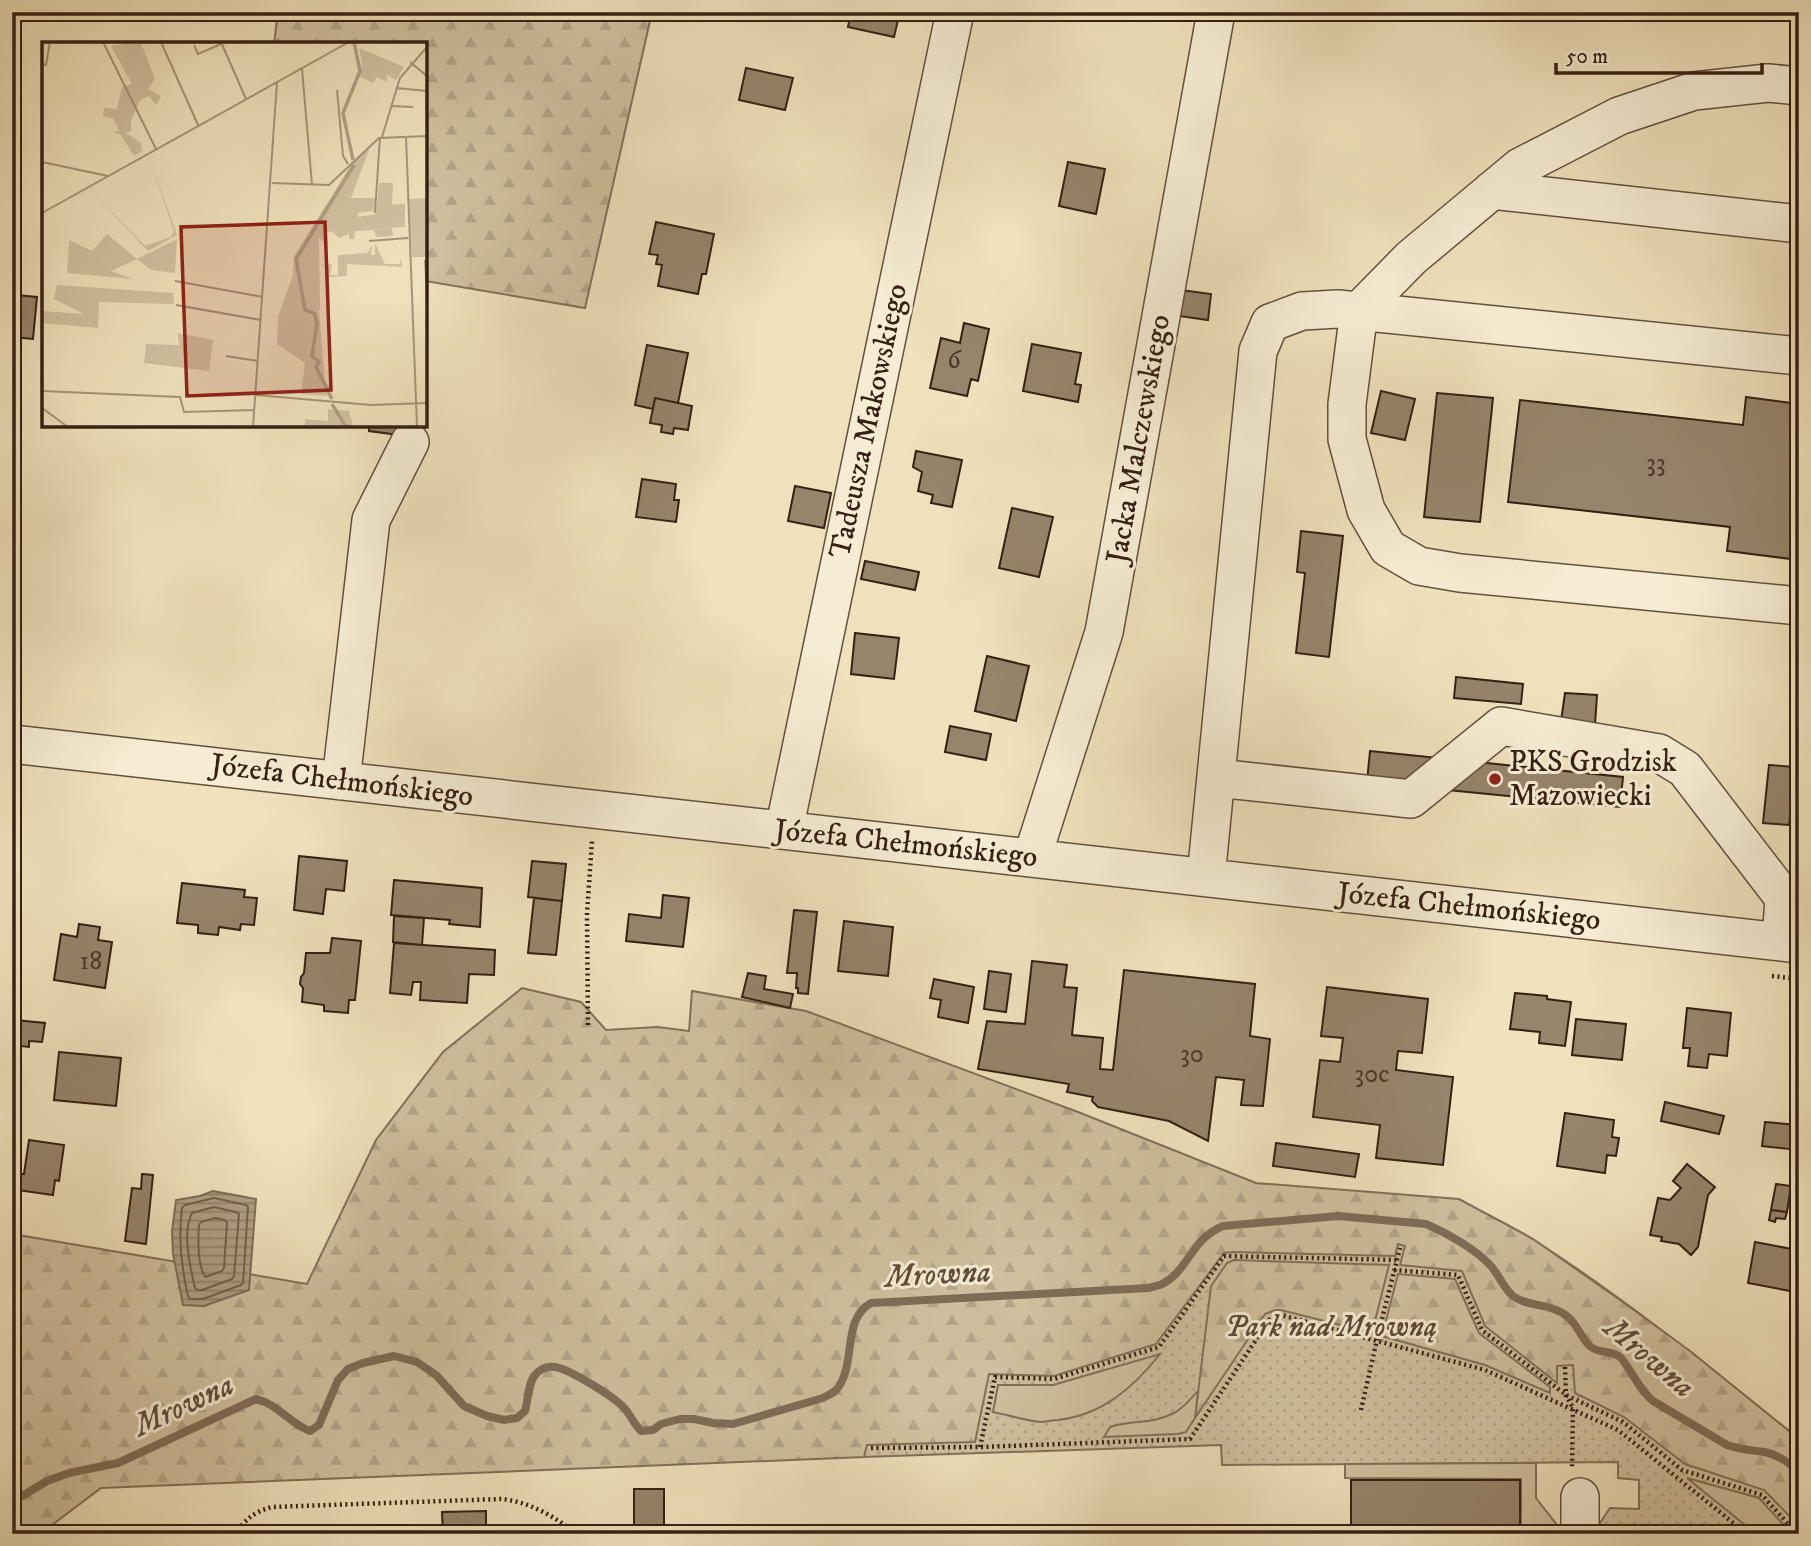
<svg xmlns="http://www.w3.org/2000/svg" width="1811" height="1546" viewBox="0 0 1811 1546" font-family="'IM FELL DW Pica',serif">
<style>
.grass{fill:url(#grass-dots);stroke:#83705a;stroke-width:2}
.forest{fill:url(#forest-firs);stroke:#83705a;stroke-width:2}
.garden{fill:#d0c09f;stroke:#83705a;stroke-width:2}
.water{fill:url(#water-rules);stroke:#7f6c57;stroke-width:2}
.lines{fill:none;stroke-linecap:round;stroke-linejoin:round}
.shore{stroke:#73604c;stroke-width:2}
.stream{stroke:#7f6c57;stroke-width:8}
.building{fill:#96846b;stroke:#362014;stroke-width:2}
.minor-casing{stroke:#64503e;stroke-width:40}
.path{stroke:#362014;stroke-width:4.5;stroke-dasharray:2 3.5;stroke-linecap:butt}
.minor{stroke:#f5ecd3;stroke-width:37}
.poi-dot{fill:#8f2418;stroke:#f5ecd3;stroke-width:2.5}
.labels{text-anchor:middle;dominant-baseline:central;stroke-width:6;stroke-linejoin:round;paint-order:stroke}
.number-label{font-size:26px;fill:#4e392a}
.street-label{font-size:30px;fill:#362014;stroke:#f5ecd3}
.poi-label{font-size:30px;fill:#362014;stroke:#f5ecd3;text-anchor:start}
.park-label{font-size:30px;font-style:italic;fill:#5c4837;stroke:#f5ecd3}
.water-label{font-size:32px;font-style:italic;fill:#614c3b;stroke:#f5ecd3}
.inset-river{fill:none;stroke:#b09f83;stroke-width:3.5}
.inset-road{fill:none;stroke:#a59479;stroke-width:2}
.view{fill:#8f2418;fill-opacity:0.15;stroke:#8f2418;stroke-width:3.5}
.inset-edge{fill:none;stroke:#362014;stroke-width:3.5}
</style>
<defs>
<pattern id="grass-dots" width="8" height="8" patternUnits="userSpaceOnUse" patternTransform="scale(1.75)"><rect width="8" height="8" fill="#d0c09f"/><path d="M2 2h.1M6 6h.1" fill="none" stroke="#b3a588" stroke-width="1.8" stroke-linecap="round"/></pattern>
<pattern id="forest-firs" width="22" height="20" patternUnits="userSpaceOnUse" patternTransform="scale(1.75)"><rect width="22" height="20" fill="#d0c09f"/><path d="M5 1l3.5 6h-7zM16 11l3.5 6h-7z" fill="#b3a588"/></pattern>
<pattern id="water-rules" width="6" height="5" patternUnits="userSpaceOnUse" patternTransform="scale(1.75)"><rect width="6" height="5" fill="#b09f83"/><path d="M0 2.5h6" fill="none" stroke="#90816a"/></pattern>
</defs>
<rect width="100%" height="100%" fill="#efe1bc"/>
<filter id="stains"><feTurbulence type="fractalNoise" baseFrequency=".00286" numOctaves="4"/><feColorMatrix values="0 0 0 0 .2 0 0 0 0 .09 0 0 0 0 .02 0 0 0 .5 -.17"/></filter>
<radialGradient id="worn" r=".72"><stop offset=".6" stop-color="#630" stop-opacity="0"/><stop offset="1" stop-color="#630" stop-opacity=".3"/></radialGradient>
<path class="grass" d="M1459,1199C1483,1213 1510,1225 1534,1240C1626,1299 1713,1370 1799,1439V1534H1632V1531L1594,1532L1610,1508L1639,1509V1480L1618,1478V1462L1222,1465L1221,1445L864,1457L878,1348L893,1327Z"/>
<path class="forest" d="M278,12H652L585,308L425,281V44H274Z
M522,988L581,1002L606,1030L657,1027L689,1031L692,991L806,1011L1078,1112L1256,1183L1459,1199L1533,1239L1623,1302L1690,1351L1799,1439V1526L1764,1490L1685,1464L1624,1417L1575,1393L1573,1365L1557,1366V1383L1485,1326L1462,1271L1400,1265L1405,1246L1398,1244L1395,1256L1232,1252L1224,1253L1156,1344L1054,1376L989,1374L975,1442L867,1445L864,1457L101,1488L40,1534H12V1234L307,1284L376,1140L443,1052Z
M1234,1260L1389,1265L1372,1333L1281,1310H1275L1265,1314L1195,1418L1211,1286L1227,1263Z
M1398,1274L1455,1279L1479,1333L1550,1387V1393L1485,1365L1382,1336Z"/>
<path class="garden" d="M1160,1354C1133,1388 1102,1415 1058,1420C1052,1420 1046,1422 1041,1422C1026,1421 1009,1415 993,1412L998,1385H1053Z
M1198,1391L1195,1418L1186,1432L1178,1434L1104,1437L1110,1427C1130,1420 1152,1424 1172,1414C1182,1410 1190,1399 1198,1391Z
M1536,1463V1498L1561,1530V1534H1544L1543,1532L1526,1531V1526L1521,1525V1479L1345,1478V1464Z
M1687,1478L1759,1498L1792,1534H1756Z"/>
<path class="water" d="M213,1191L256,1199L249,1290L204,1306L183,1305L173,1254L172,1231L176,1200L200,1196Z"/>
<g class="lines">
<path class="shore" d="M214,1198L246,1205L248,1207L243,1283L241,1285L203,1299H190L188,1296C181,1266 178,1239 182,1208L185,1205Z
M214,1207L236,1212L239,1214L234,1276L232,1279L202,1290H198L195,1288C190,1267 182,1231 192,1213Z
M215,1218L225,1220L227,1223L224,1268L222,1271L205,1277C197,1264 198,1240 199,1225L201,1222Z"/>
<path class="stream" d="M12,1502L47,1481L69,1473L118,1463L256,1399C280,1405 288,1423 310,1431L319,1425L338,1380L348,1369L363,1363L394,1356L417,1362L436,1375L464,1406L487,1416L504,1420L517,1418L525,1411C528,1401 528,1383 535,1375C540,1369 547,1366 555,1367C569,1369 615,1397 625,1409C631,1416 634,1424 641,1431L653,1430L661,1424L680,1419H694L713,1423L733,1424L823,1398C828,1395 834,1393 837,1389C857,1364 841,1320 871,1303L1148,1288C1153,1287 1159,1286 1164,1283C1189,1269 1191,1239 1223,1226L1338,1216L1426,1224C1447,1233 1475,1249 1490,1265C1499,1274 1503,1288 1513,1296C1527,1307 1552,1303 1568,1317C1578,1325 1581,1339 1591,1347C1600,1354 1613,1350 1621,1358C1633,1372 1638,1389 1653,1401L1727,1445C1740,1450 1752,1450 1765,1452C1779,1455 1789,1463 1799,1472"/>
</g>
<path class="building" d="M851,12H909L908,18L904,21L898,20L894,37L848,27Z
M746,68L793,78L785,110L739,100Z
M1068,162L1105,169L1096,214L1059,206Z
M656,222L714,234L706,274H702L698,294L658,286L662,265L656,264L658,255L649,254Z
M1181,290L1211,294L1208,320L1179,316Z
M16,295L37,297L33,339L12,337Z
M964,323L989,329L978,381L971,379L967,396L930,388L941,338L960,343Z
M1032,344L1081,353L1075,384L1081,385L1078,402L1023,391Z
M647,345L688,353L678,403L655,398L653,409L635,405Z
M1381,391L1415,399L1405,440L1371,433Z
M1437,393L1493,398L1480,522L1424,517Z
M1746,397L1799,404V560L1727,551L1730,527L1508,502L1520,400L1743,425Z
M655,398L692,406L688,430L674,428L673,434L661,432L662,425L650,423Z
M369,425H408L407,436L369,431Z
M916,451L962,460L952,507L931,503L933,495L918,491L922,472L913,467Z
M642,479L676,484L674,500H679L676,522L636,517Z
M795,486L831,493L824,528L788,521Z
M1012,508L1053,517L1039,577L999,568Z
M1301,531L1343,536L1329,657L1296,653L1305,573L1297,572Z
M865,561L919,572L915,590L861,579Z
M855,633L899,638L894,679L851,674Z
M987,656L1029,666L1016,721L975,711Z
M1456,677L1523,684L1521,704L1454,698Z
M1565,693L1597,695L1595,725L1561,721Z
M950,726L991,734L986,760L945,752Z
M1370,751L1623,777L1620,807L1367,782Z
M1769,765L1795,767L1789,825L1763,823Z
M299,856L347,861L344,891L326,889L323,914L294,910Z
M532,861L566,864L562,901L528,897Z
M394,880L482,888L480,927L449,924L450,920L391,915Z
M182,883L245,890L244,897L257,898L254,925L241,924L240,930L219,927L218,935L198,933V925L177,923Z
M663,895L689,898L683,947L626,941L629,914L661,918Z
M534,898L562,901L556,955L528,953Z
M794,910L817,912L808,994L798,993V988H796L797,973H787Z
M394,916L424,918L422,945L393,942Z
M844,921L893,927L888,976L838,971Z
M79,924L100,927L98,940L112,942L105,988L54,980L61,934L77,937Z
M332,938L361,941L355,1000H349L348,1013L324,1011V1005L302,1002L303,988L300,984L301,977L304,973L306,953H330Z
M394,943L495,950L494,975L469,974L467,1003L420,1000L421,982H413L411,995L390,993Z
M1032,961L1067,965L1064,987L1077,988L1072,1035L1103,1038L1100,1069L1113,1070L1124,970L1255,984L1250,1036L1270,1039L1263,1106L1241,1105L1244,1080L1216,1077L1208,1141L1169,1121L1098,1107L1092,1101L1093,1097L1067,1092L1069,1084L978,1069L987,1021L1025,1024Z
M989,971L1011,974L1006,1012L984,1009Z
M748,973L766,976L764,989L793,994L790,1008L742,997Z
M934,979L974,987L968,1023L938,1017L941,1000L930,998Z
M1327,987L1428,999L1422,1053L1398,1051L1396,1070L1453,1077L1443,1165L1376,1158L1380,1125L1313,1117L1320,1060L1340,1062L1343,1038L1321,1036Z
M1515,993L1547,996V999L1571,1002L1565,1046L1539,1043L1540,1032L1510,1029Z
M1687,1008L1731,1013L1727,1056L1709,1054L1707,1068L1688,1066L1690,1048H1683Z
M1576,1019L1626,1024L1622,1060L1572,1055Z
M15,1020L45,1023L42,1042L29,1041V1047L12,1045Z
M59,1052L121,1058L116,1106L54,1100Z
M1665,1102L1724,1116L1719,1134L1661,1121Z
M1565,1113L1614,1120L1612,1137L1619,1138L1616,1156L1607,1155L1605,1173L1557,1166Z
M1765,1122L1799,1125V1150L1762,1146Z
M29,1140L64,1145L59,1181L55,1180L53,1195L17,1190L19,1174H24Z
M1276,1143L1359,1154L1355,1177L1273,1166Z
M1687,1164L1715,1187L1708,1195L1698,1247L1691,1255L1679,1244L1661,1241L1662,1237L1650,1235L1658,1198L1670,1200L1681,1188L1673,1181Z
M142,1174L153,1175L146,1244L125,1241L132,1188L141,1189Z
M1776,1184L1791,1186L1787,1212L1771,1210Z
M1771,1210L1787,1212L1785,1219L1776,1218L1775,1222L1769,1220Z
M1755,1242L1797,1250L1790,1291L1748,1283Z
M1351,1480H1520V1527H1525V1532L1543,1534H1351Z
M634,1489H664V1532H634Z
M486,1511V1534H443L442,1512Z"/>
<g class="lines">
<g class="minor-casing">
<path id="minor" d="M1799,86L1768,83L1694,91L1619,116L1520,167L1411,258L1359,311L1347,404V439L1366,510L1388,548L1419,566L1460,573L1799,606
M1492,190L1799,224
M12,744L1799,944
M1217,778L1411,799L1501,726L1659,753L1685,769L1784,898L1781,942
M341,781L371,520L410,442
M784,830L955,12
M1032,858L1104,632L1216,12
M1206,877L1258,351L1270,323L1302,311L1338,309L1799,356
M1580,1497V1534"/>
</g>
<path class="path" d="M1772,976L1799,979
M588,1025L587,913L592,841
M1394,1270L1458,1275L1482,1330L1566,1395L1623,1422L1682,1470L1762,1495L1797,1534
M1565,1367L1566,1395L1573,1408L1572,1469
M1361,1410L1378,1335L1400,1248
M980,1447L995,1377L1054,1379L1159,1347L1224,1256L1397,1260
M871,1448L980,1447L1190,1439L1270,1319L1275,1315H1281L1485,1370L1618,1430L1747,1534
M234,1534C247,1519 253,1512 272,1507L500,1499C525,1500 557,1517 576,1534"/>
<use href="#minor" class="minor"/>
</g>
<circle class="poi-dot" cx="1495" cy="779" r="7"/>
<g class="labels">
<g class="number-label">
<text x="954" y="360">6</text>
<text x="1656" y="463">33</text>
<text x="91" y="961">18</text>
<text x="1192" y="1054">30</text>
<text x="1372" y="1074">30c</text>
</g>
<g class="street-label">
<text transform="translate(869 421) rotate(-78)">Tadeusza Makowskiego</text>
<text transform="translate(1139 439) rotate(-80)">Jacka Malczewskiego</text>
<text transform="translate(342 781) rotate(7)">Józefa Chełmońskiego</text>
<text transform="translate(906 844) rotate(6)">Józefa Chełmońskiego</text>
<text transform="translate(1469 907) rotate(6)">Józefa Chełmońskiego</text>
</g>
<g class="poi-label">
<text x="1509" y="762">PKS Grodzisk<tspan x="1509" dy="34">Mazowiecki</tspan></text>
</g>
<g class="park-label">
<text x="1331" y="1327">Park nad Mrowną</text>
</g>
<g class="water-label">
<text transform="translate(938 1275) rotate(-3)">Mrowna</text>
<text transform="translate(1649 1358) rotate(40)">Mrowna</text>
<text transform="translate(184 1406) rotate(-25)">Mrowna</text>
</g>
</g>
<g transform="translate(42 42)">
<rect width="385" height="385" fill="#efe1bc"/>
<path d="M320,20L345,33V40L335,35L331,41L318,35ZM107,115L135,193L106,209L48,148L103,204L129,195L132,189ZM337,141H351L350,163H335ZM282,170L308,187L350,186L351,194L334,195L332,188L313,189L312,197H307V192L297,196L290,189L284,191L282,200L277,196L278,268L267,267L252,214ZM333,201L343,222H358L359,216L360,225L305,222V234L284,235V224L278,223L290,222L288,233H296V213L326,211L330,203L329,213H333Z" fill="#d0c09f"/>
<path d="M90,0L99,1L113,37L106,47L119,54L114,63L107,54L98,58L89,78V89L84,91L99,101L100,109L92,114L79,93L71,90L77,89L71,76L61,75L62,66L75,67L80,45L90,42L69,4ZM317,6L362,25L354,38L320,20ZM328,105L309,156H333L332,169L316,171V175L334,172L335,163L363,162V185L297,188L289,180L278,184L267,203L263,230L273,238L260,237L266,241L270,257L276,258L283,339L289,347L285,354L259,352L263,321L235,302L236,275L251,233L252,214L309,123ZM65,192L95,217L135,197L133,231L109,228L95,217L69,229L91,237L25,231L27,198L50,209ZM15,243L131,251L132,262L57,260L56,286L0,281V269L42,272L12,257ZM136,291L171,298L167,329L102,321L104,302L137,303ZM286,367L307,369L311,385H263V377L286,379Z" fill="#d0c09f"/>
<path d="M385,156V215H370L367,157Z" fill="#d0c09f"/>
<path class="inset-river" d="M311,118L301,71L318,29L312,0M290,357L274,325L277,320L270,314L275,281L272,271L263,268L254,217L312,123M290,362L304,385"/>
<path class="inset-road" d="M61,0L114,107M119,0L156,83M179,0L204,57M152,3L156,12L179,2M368,20L385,34M0,22L4,23L8,0M260,27L270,143M354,46L385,49M295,48L301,114L306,122M350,64L371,65M340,95L358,36L385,5M364,95L375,385M0,120L66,134M230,141L287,143L337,96L385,94M0,171L307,0M333,171L338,95M327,199L366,196M383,218L385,252M133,239L221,255M134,263L219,278M184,314L216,319M0,349L138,355L142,370L212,368M214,353L329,363L385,361M0,366L26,385M211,385L235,40"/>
<path class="view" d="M283,180L289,348L145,354L139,185Z"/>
<rect width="385" height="385" class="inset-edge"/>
</g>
<rect width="1811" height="1546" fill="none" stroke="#efe1bc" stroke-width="42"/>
<rect x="14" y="14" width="1783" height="1518" fill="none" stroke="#362014" stroke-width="3.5"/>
<rect x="21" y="21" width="1769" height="1504" fill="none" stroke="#362014" stroke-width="2"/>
<path d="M1556 63v10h206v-10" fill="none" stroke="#362014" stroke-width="3.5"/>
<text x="1566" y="63" font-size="21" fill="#362014" stroke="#f5ecd3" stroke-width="5" paint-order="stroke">50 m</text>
<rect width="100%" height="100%" filter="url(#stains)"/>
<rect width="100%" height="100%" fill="url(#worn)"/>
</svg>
